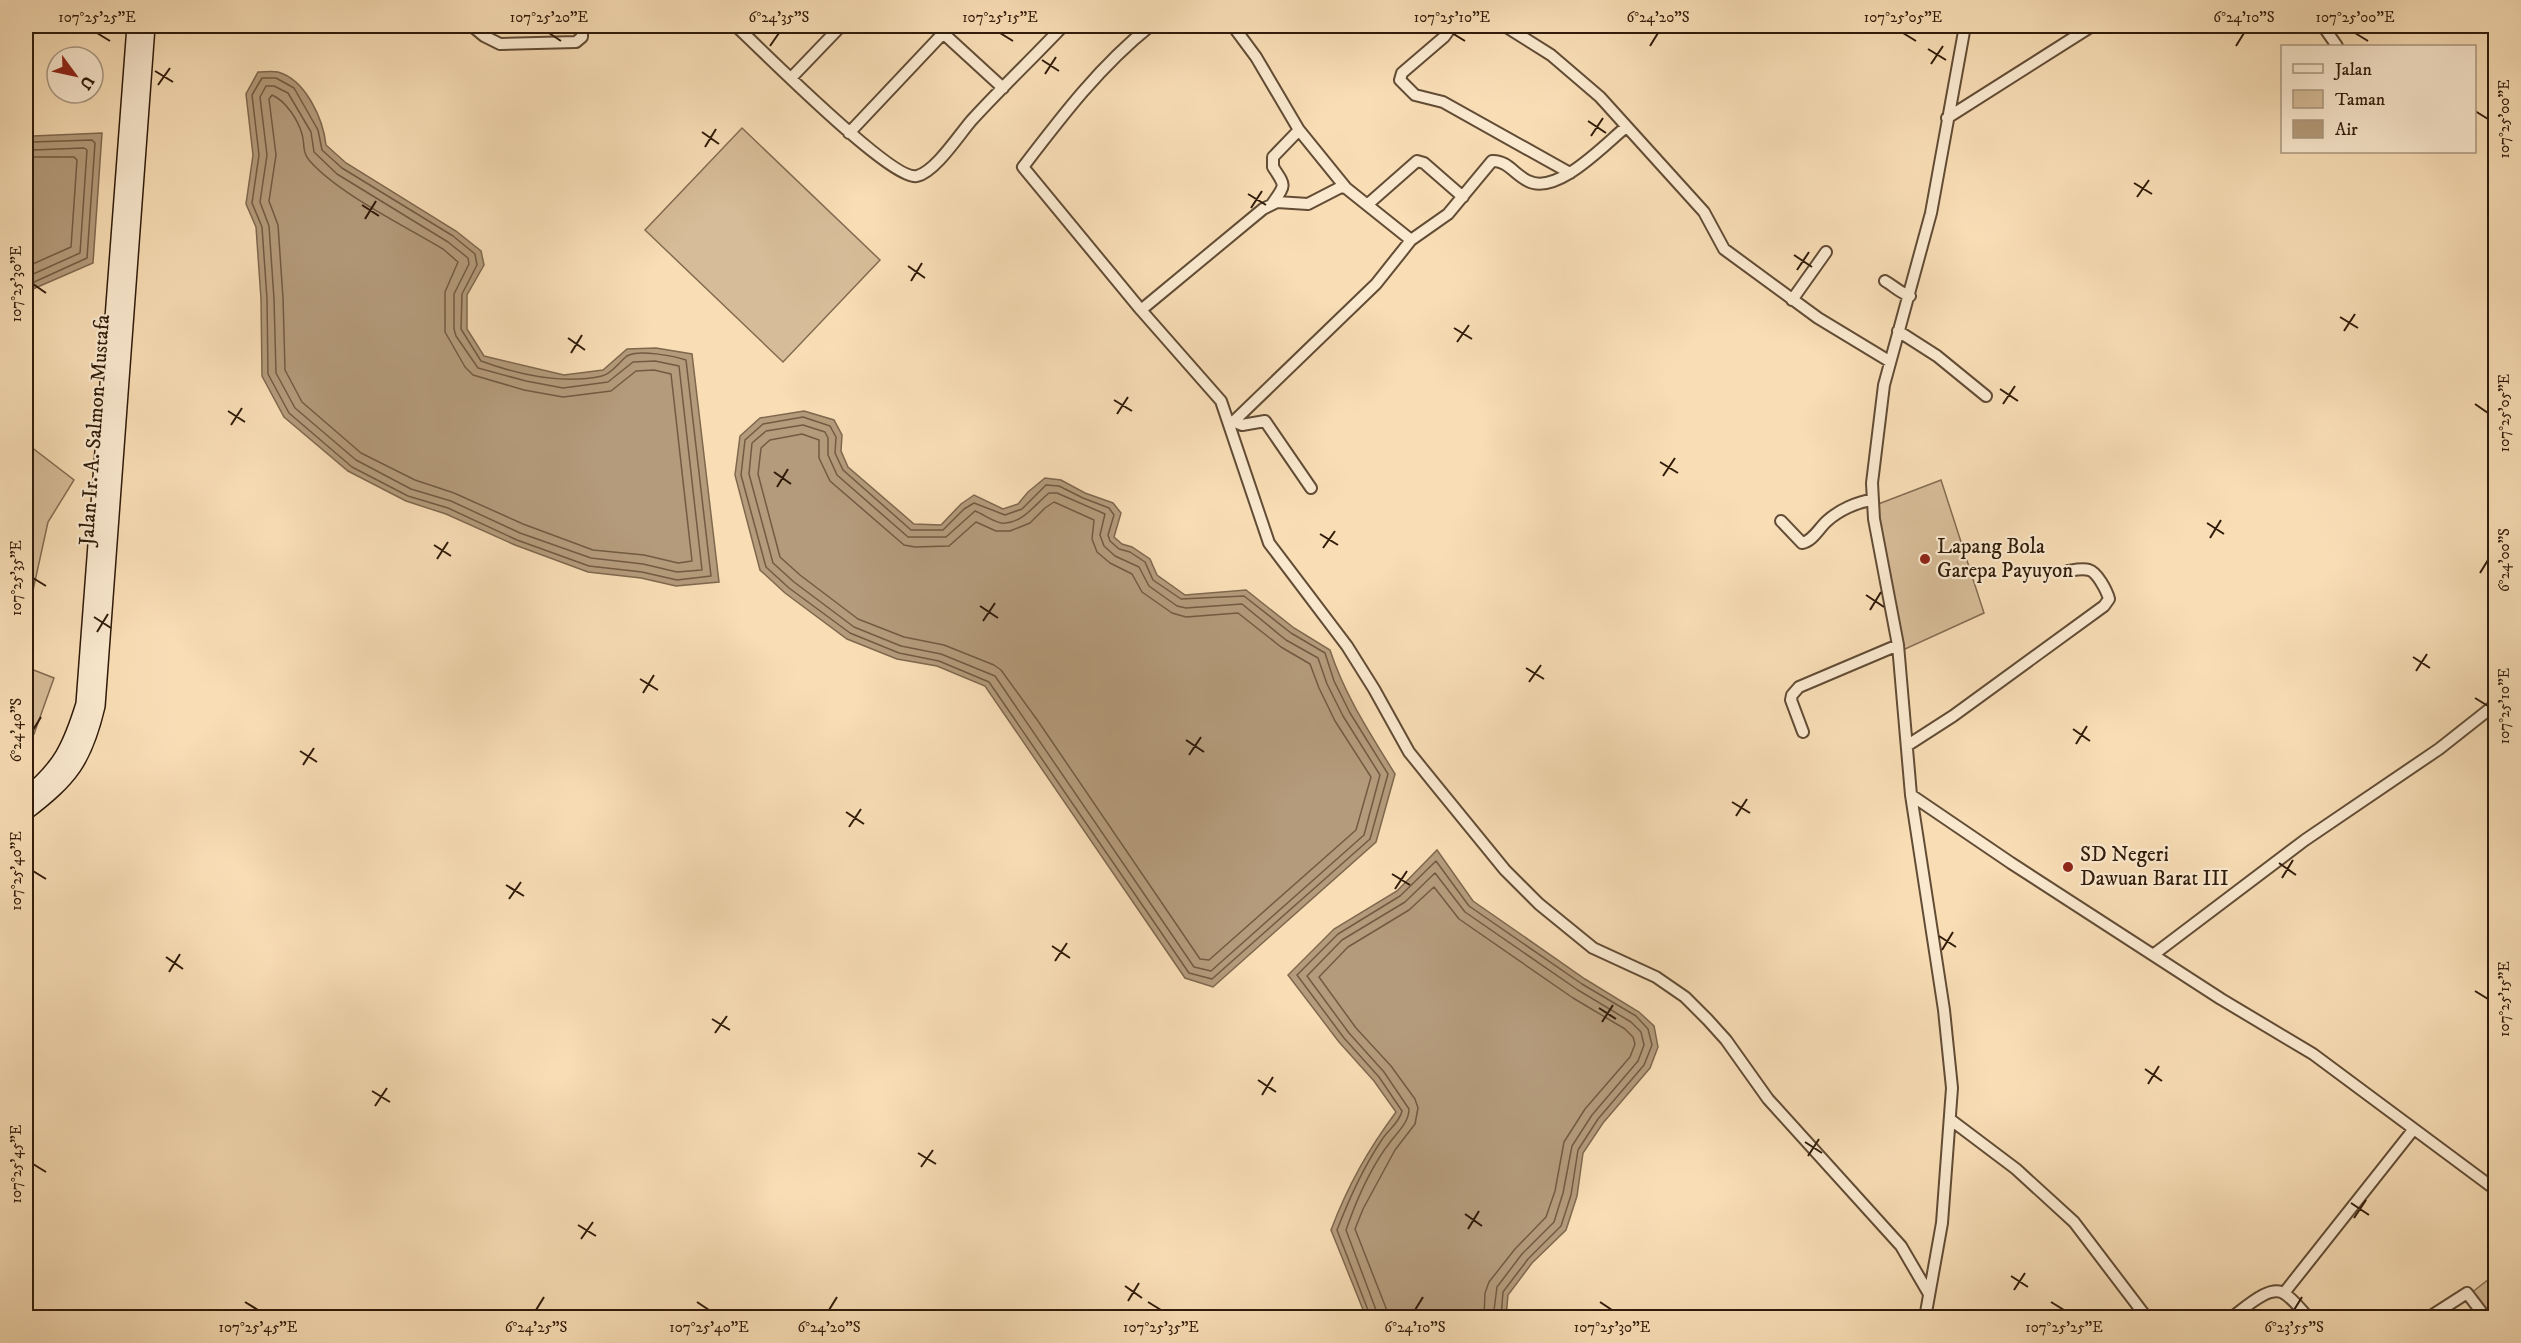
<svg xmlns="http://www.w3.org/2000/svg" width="2521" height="1343" viewBox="0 0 2521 1343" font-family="'IM FELL DW Pica',serif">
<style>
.green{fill:#d6bc98;stroke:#836c51;stroke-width:1.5}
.water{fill:#b49b7b;stroke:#7f684e;stroke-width:1.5}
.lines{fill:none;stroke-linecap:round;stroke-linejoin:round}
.shore{stroke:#725b42;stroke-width:1.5}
.street-casing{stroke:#624c35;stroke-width:14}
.secondary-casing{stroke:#301b0a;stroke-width:18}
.street{stroke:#fae9cf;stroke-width:10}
.secondary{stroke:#fae9cf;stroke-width:15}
.ticks{fill:none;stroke:#301b0a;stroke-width:2}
.poi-dot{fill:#8f2418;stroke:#fae9cf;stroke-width:2}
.labels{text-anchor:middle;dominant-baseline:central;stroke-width:4.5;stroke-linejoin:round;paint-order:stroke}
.street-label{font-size:21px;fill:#301b0a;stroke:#fae9cf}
.poi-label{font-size:21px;fill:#301b0a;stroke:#fae9cf;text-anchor:start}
.neatline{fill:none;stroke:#301b0a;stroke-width:2}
.ticks-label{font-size:15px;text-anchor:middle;fill:#301b0a}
</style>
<rect width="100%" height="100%" fill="#f8ddb5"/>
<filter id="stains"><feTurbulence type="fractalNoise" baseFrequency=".00333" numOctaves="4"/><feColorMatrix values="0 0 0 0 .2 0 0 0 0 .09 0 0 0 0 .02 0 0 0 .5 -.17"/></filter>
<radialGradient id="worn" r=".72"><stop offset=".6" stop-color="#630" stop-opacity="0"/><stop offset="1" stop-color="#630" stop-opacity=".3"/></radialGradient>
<path class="green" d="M742,128L880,260L783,362L645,230Z
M26,443L74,480L48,522L26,622Z
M1941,480L1984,613L1903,650L1873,506Z
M26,667L54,678L34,734L26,742Z
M2489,1279L2495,1287V1317H2491L2471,1293Z"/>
<path class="water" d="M258,72C264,72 272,71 278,72C306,80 323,119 326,145L346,163L456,231L481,251L484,265L467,295V329L484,356L564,375L603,370L627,349L656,348L692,354L719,582L676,586L641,578L588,572L515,545L446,514L406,501L348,471L284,417L262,376L261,299L256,227L246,204L253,155L246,94Z
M102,133L93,263L33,289H26V133L33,136Z
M804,411L834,420L842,435L841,451L848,467L914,524L941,525L961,504L974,495L1003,509L1018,504L1028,492L1045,478L1061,480L1085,493L1113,503L1121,513L1114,537L1122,544L1132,547L1150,559L1157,575L1185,595L1246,590L1294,628L1330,650C1345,696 1370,733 1395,774L1376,842L1213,987L1185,978L985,686L937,666L897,659L847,639L785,593L760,570L735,475L740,436L760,418Z
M1437,850L1473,901L1585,979L1639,1012L1654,1026L1658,1047L1650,1068L1603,1123L1583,1153L1577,1196L1566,1230L1532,1263L1508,1295L1506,1317H1366L1331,1230C1348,1185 1368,1150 1396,1112L1374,1081L1339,1042L1288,975L1334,929L1397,891Z"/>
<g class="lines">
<path class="shore" d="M276,78L294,88L318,130L322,150L342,168L453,236L475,254L477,265L462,294L461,329L481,361C519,375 561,385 602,376C612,374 619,362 627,356C638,349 674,356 686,360L711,576L677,580L642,572L589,566L517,540L448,508L408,496L352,467L289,413L268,374L267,299L262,227L252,203L259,155L252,95L262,78Z
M266,86H274L288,93L311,132L314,152L337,174L448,242L468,258L469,264L454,294V329L456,336L478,368L526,381L563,388L608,382L633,362L655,361L679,366L702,570L677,572L643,564L591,558L520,533L451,501L411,489L356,460L295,408L276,373L274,299L269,226L260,202L267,155L260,97Z
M272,95C286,101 298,120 302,134C305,144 302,152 309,160C337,193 405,226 443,249L458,262L445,292V332L465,367L473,375L524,390L563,397L611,391L636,371L654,370L671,374L692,561L678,563L644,555L593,550L523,524L454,493L415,480L361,453L302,402L285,370L283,298L278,225L269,201L276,155L269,99Z
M26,140L33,142L92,140L95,143L87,258L32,283H26
M26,148L33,150L84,148L87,150L80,253L31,275L26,276
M26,157H74L77,160L71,247L26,267
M803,417L830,426L836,437L835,453L843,470L911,530H943L964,509L974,503L1005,515L1022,509L1046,485L1059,486L1083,498L1109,508L1114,515L1108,535L1110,541L1119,549L1130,552L1145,562L1153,580L1181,599L1244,596L1291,633L1325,653L1334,681L1350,713L1388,774L1370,839L1212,979L1189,973L989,682L939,661L899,653L850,633L789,588L766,567L741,475L745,440L763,424Z
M803,425L825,432L828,438V455L837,475L908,537H946L975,511C983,514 992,521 1001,523C1022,525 1035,504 1049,493H1057L1105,514L1100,535L1104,546L1115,556L1139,567L1149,586L1177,606L1186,608L1242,604L1286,640L1318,658L1327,684L1343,716L1380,775L1364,835L1211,971L1194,967L995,676L941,654L901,646L854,627L794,582L773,563L749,474L752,443L766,431Z
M802,434L819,440V458L830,481L904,545L915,547L949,546L976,522L996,531H1010L1030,523L1045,508L1054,502L1094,520L1092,539L1097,552L1110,563L1132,574L1142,592L1172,613L1186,617L1238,613L1281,647L1310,664L1319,688L1335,721L1371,777L1356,830L1209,960L1200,959L1038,721L1001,670L994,665L944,645L904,637L858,619L800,575L780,557L758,474L761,448L770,440Z
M1371,1318L1337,1230C1349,1199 1363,1168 1381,1141C1387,1131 1400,1122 1402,1111L1379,1077L1344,1038L1297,975L1338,934L1400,896L1436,861L1469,906L1582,984L1636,1016L1648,1029L1652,1045L1644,1065L1598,1119L1578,1150L1571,1195L1561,1226L1528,1259L1503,1292L1501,1318
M1379,1318L1346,1230C1356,1201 1372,1165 1391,1141C1398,1132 1409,1122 1409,1109L1384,1072L1349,1033L1307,976L1342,940L1405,902L1435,873L1465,912L1578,990L1631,1022L1641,1032L1644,1045L1638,1061L1592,1115L1572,1146L1563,1193L1554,1222L1522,1254L1497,1287L1493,1318
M1388,1318L1386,1308L1355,1229L1363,1209L1395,1150L1415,1124L1418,1108L1415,1099L1391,1066L1356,1028L1319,977L1348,947L1409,910L1434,887L1459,919L1573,998L1625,1029L1633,1037L1635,1044L1630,1057L1585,1109L1564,1142L1555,1191L1546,1217L1515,1249L1489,1282L1485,1293L1484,1318"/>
<g class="street-casing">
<path id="street" d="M472,26L484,36L500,44L576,42L582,37V26
M736,26C761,49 892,182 917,176C935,172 959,135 971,121C1001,88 1033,58 1063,26
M1150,26C1100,66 1062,116 1023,167L1141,310L1221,401L1269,543L1347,646L1374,689L1409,752L1434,783L1505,870L1539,904L1593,948L1656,977L1685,997L1708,1020L1726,1040L1768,1099L1901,1246L1929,1294
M1233,26L1256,57L1299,130L1273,157V167C1286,187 1286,184 1272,204
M1452,26L1444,37L1402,73L1400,80L1415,95L1443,102L1570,173
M1505,26L1551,55L1600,97L1704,212L1724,249L1818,318L1889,361
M2323,26L2337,46
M943,33L1003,88
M792,77L841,26
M1947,118L2092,26
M1299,130L1346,188
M849,133L950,26
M1367,205L1417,161L1424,163L1463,197
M1885,281C1894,286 1900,293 1910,296
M1792,300L1826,252
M1141,310L1263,209L1277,202L1308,204L1341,187L1346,188L1411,240
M1898,331L1937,356L1986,396
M1233,421L1242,425L1265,421L1311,488
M1231,424L1376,284L1411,240L1448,214L1492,161C1507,160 1515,175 1528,181C1557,196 1604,145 1626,127
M1781,521L1802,543C1813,541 1819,528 1827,521C1839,510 1857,502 1872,500
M1803,732L1791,700L1792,695L1799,687L1898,645
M1908,745L1953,716L2104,606L2109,599C2107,591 2097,572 2089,570C2083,568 2074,570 2068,571
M1911,795L2011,863L2221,999L2313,1054L2496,1190
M2153,955L2305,840L2439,749L2496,704
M1951,1120L2016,1169L2074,1222L2147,1318
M2284,1293L2413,1130
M1925,1318L1942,1223L1952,1088L1944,1010L1911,795L1898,645L1874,519L1872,483L1884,385L1931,213L1965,26
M2231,1318C2244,1309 2270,1283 2285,1294C2294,1300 2301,1310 2309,1318
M2428,1318L2467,1293L2486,1318"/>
</g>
<g class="secondary-casing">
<path id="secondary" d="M26,796C61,768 71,746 84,704L135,26
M26,812C70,778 84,761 97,706L147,26"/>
</g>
<use href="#street" class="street"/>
<use href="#secondary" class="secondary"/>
</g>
<path class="ticks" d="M97,33L110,41M549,33L561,41M1000,33L1013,41M1452,33L1465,41M1903,33L1916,41M2355,33L2368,41M770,46L779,33M1650,46L1658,33M2236,46L2244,33M1928,49L1946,60M1042,60L1059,71M1931,64L1943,46M155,71L173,82M1045,74L1056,57M158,85L170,68M2475,111L2488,119M1588,121L1606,133M702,132L719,144M1591,136L1603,118M705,147L716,129M2134,183L2152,194M1248,194L1266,205M2137,197L2149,180M362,205L379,216M1251,208L1262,191M365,219L376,201M1794,255L1812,267M908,266L925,278M1797,270L1809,252M911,281L922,263M33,284L46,293M2340,317L2358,328M1454,328L1472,339M2344,331L2355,314M568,338L585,350M1457,342L1469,325M571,353L582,335M2000,389L2018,401M1114,400L1132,411M2003,404L2015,386M2475,404L2488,413M228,411L245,422M1117,414L1128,397M231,425L242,408M1660,462L1678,473M774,472L791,484M1663,476L1675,458M777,487L788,469M2207,523L2224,534M1320,534L1338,545M2210,538L2221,520M434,545L451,556M1323,548L1335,531M437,559L448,542M2480,573L2488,560M33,578L46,586M1866,595L1884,607M980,606L998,618M1870,610L1881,592M94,617L111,628M983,621L995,603M97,632L108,614M2413,657L2430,668M1526,668L1544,679M2416,671L2427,654M640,679L658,690M1529,682L1541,665M643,693L654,675M2475,698L2488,706M2073,729L2090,741M33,730L41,717M1186,740L1204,752M2076,744L2087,726M300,751L317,762M1189,755L1201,737M303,765L314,748M1732,802L1750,813M846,812L864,824M1736,816L1747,799M849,827L861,809M2279,863L2296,875M33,871L46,879M1392,874L1410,885M2282,878L2293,860M506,885L524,896M1395,889L1407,871M509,899L521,882M1939,936L1956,947M1052,946L1070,958M1942,950L1953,932M166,957L183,969M1055,961L1067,943M169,972L180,954M2475,991L2488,999M1599,1008L1616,1019M712,1019L730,1030M1602,1022L1613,1005M715,1033L727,1016M2145,1069L2162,1081M1258,1080L1276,1092M2148,1084L2159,1066M372,1091L390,1102M1262,1095L1273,1077M375,1106L387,1088M1805,1142L1822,1153M918,1153L936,1164M1808,1156L1819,1139M33,1164L46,1172M921,1167L933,1150M2351,1203L2369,1215M1465,1214L1482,1226M2354,1218L2366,1200M578,1225L596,1236M1468,1229L1479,1211M581,1239L593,1222M2011,1276L2028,1287M1125,1286L1142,1298M2014,1290L2025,1273M1128,1301L1139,1283M245,1302L258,1310M697,1302L709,1310M1148,1302L1161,1310M1600,1302L1612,1310M2051,1302L2064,1310M536,1310L544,1297M829,1310L837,1297M1415,1310L1423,1297M2294,1310L2302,1297"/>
<g class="poi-dot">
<circle cx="1925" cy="559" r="6"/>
<circle cx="2068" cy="867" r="6"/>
</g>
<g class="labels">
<g class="street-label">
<text transform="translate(95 430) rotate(-86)">Jalan Ir. A. Salmon Mustafa</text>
</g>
<g class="poi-label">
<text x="1937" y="547">Lapang Bola<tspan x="1937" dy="24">Garepa Payuyon</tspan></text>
<text x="2080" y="855">SD Negeri<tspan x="2080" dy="24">Dawuan Barat III</tspan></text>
</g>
</g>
<rect width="2521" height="1343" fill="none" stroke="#f8ddb5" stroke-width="66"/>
<rect x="2281" y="45" width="195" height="108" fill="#fae9cf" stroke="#a99780" stroke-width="1.5"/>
<rect x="2293" y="64" width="30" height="9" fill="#fae9cf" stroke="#a99780" stroke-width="1.5"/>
<text x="2335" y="75" font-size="18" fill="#301b0a">Jalan</text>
<rect x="2293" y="90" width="30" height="18" fill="#d6bc98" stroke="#a99780" stroke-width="1.5"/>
<text x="2335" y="105" font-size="18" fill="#301b0a">Taman</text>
<rect x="2293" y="120" width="30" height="18" fill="#b49b7b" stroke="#a99780" stroke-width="1.5"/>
<text x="2335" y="135" font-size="18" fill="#301b0a">Air</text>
<g transform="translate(75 75) rotate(123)"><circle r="28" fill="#fae9cf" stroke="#a99780" stroke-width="1.5"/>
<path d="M0-4.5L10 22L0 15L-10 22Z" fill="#8f2418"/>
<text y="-9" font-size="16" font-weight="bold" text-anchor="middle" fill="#301b0a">U</text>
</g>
<rect x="33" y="33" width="2455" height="1277" class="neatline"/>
<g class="ticks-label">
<text x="97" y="22">107°25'25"E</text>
<text x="549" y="22">107°25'20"E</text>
<text x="779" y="22">6°24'35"S</text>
<text x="1000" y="22">107°25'15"E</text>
<text x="1452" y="22">107°25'10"E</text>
<text x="1658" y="22">6°24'20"S</text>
<text x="1903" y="22">107°25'05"E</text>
<text x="2244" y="22">6°24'10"S</text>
<text x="2355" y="22">107°25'00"E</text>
<text transform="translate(2504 119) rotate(-90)" y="5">107°25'00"E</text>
<text transform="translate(16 284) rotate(-90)" y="5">107°25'30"E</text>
<text transform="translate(2504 413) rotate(-90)" y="5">107°25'05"E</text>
<text transform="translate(2504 560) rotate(-90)" y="5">6°24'00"S</text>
<text transform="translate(16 578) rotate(-90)" y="5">107°25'35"E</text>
<text transform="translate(2504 706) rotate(-90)" y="5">107°25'10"E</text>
<text transform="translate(16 730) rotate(-90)" y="5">6°24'40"S</text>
<text transform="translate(16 871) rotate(-90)" y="5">107°25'40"E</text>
<text transform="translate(2504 999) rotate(-90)" y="5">107°25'15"E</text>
<text transform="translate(16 1164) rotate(-90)" y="5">107°25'45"E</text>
<text x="258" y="1332">107°25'45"E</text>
<text x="536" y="1332">6°24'25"S</text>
<text x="709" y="1332">107°25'40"E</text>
<text x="829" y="1332">6°24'20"S</text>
<text x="1161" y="1332">107°25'35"E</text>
<text x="1415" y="1332">6°24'10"S</text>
<text x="1612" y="1332">107°25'30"E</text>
<text x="2064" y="1332">107°25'25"E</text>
<text x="2294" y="1332">6°23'55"S</text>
</g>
<rect width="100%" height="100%" filter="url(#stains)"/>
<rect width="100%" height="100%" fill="url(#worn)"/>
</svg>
